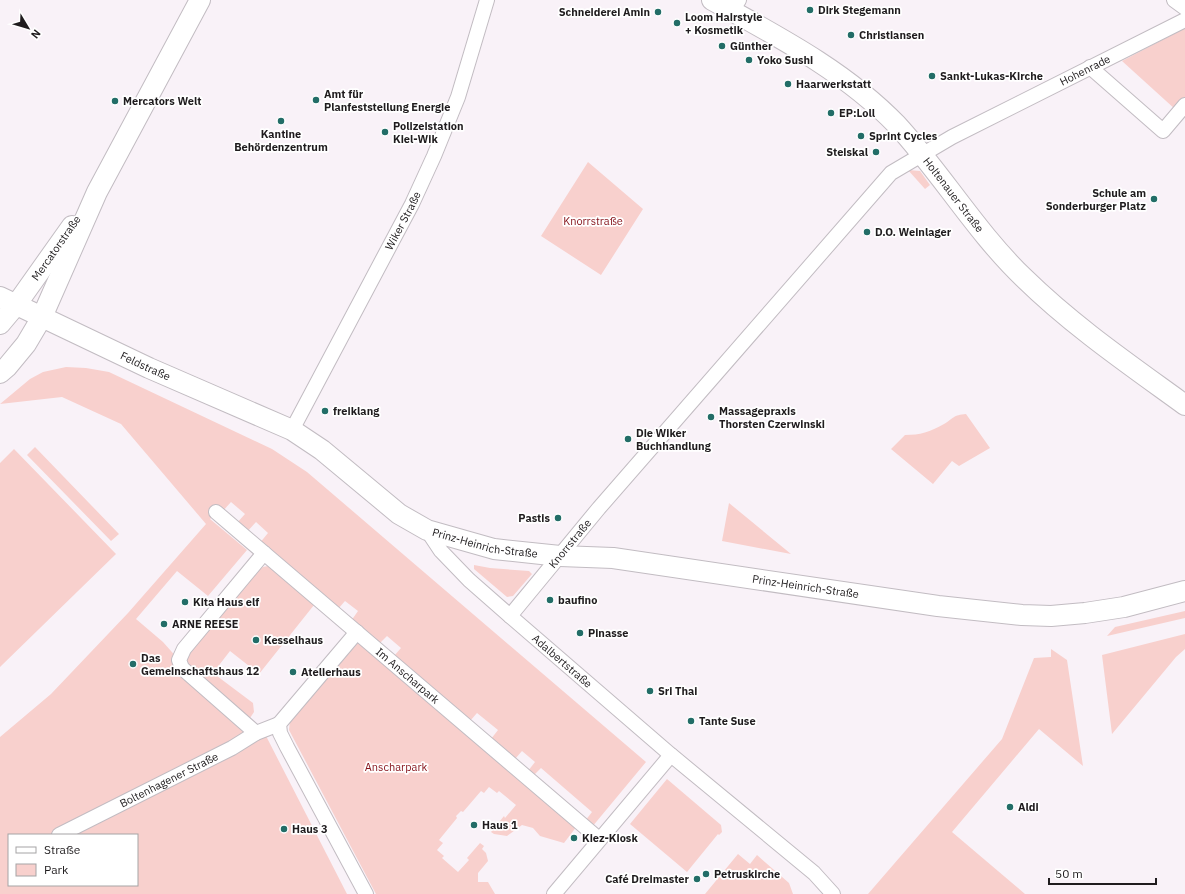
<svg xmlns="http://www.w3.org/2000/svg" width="1185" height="894" viewBox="0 0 1185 894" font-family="'IBM Plex Sans',sans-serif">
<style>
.green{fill:#f8d0cd;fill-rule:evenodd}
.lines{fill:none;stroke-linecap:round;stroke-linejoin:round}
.street-casing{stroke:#c2bcc2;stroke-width:16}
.secondary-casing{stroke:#c2bcc2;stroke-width:22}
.street{stroke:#fff;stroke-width:14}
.secondary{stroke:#fff;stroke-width:20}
.poi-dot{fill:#226d67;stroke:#fff;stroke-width:1.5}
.labels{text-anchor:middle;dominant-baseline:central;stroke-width:3.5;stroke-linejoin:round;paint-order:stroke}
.poi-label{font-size:11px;font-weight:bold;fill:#1f1c1e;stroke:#fff;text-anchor:start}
.street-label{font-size:11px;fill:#1f1c1e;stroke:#fff}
.park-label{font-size:11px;fill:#841119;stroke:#fff}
</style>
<rect width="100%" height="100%" fill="#f9f2f8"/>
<path class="green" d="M1185,28V100L1176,110L1122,61Z
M588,162L643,209L601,275L541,236Z
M908,170L920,171L930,185L925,189Z
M66,367L86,368L109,372L272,449L307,472L646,762L592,827L585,821L592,812L541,768L533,776L528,771L535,762L522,751L515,759L491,739L498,730L477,713L470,721L394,656L401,648L387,636L379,644L351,621L358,611L345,601L338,609L259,544L268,533L256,522L246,533L236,524L245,514L231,502L222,512L220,509L210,519L247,550L208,596L177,571L136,619L163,642L179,660L265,734L347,894H0V737L51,694L128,613L206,524L121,424L62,397L0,404L30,379L43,372ZM9,835H137V885H9Z
M966,414L990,448L959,466L952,461L933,484L891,449L905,435C920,435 930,432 944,424C954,418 953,415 966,414Z
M35,447L119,534L111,541L27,455Z
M14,449L116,554L0,667V463Z
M729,503L791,554L722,541Z
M474,565L490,568L529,571L532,574L513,596L507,597L474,569Z
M268,566L314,605L259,674L230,651L213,673L253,703L254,712L248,721L184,663L186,655L258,571L263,567Z
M1185,611V618L1107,636L1115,627Z
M1185,634V649L1176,657L1112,734L1102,655Z
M368,641L580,822L564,843L540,836L533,828L522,825L507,836L494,834L491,832L504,816L505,818L516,805L499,791L497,793L489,787L484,793L481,791L463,812L461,811L456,816L457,818L439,840L443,843L437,850L444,856L442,858L458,872L469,860L467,858L480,843L484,846L482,849L486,853L488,861L478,873V882H488L495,894H376L289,730L290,720L357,644Z
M1051,649L1067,660L1083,766L1039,729L952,832L1025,894H868L1002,739L1034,658L1051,657Z
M667,779L721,825L722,832L719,835L718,834L687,872L630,824Z
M738,854L750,864L757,855L789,883L793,894H705Z"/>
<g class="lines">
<g class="street-casing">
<g id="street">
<path d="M1174,0L1185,8"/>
<path d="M732,11L739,0"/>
<path d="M1090,67L1163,131L1185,105"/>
<path id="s1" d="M292,430L412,204L434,156L458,97L487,0"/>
<path id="s2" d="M216,512L599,839"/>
<path id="s3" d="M427,530L441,551L469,580L510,616L671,755L814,873L833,894"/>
<path id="s4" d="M510,616L599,508L891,173L952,137L1185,20"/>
<path d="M357,632L279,724L280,733L287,747L366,894"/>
<path d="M256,733L182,668L179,660L184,649L264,553"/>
<path id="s5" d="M59,835L232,748L256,733L279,724"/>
<path d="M554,894L671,755"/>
</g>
</g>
<g class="secondary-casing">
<g id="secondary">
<path id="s6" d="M712,0C777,36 845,71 897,125C942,174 976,232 1024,278C1073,326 1130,365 1185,405"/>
<path id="s7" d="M0,297L149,368L292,430L322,450L399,514L427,530L494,549L560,556L613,558L938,606L1022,615L1051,616L1085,613L1124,607L1185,591"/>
<path d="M0,324L16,305L72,226"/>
<path d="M0,373L7,367L26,344L42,317L97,192L200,0"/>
</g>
</g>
<use href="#street" class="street"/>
<use href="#secondary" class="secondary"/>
</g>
<g class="poi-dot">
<circle cx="810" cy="10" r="4"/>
<circle cx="658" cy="12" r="4"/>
<circle cx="677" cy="23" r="4"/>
<circle cx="851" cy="35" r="4"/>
<circle cx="722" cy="46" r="4"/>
<circle cx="749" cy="60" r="4"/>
<circle cx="932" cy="76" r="4"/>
<circle cx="788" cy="84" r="4"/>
<circle cx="316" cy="100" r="4"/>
<circle cx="115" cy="101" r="4"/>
<circle cx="831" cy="113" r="4"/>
<circle cx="281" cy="121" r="4"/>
<circle cx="385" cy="132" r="4"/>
<circle cx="861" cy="136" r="4"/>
<circle cx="876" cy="152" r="4"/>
<circle cx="1154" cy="199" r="4"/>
<circle cx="867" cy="232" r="4"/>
<circle cx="325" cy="411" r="4"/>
<circle cx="711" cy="417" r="4"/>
<circle cx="628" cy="439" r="4"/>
<circle cx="558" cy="518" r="4"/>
<circle cx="550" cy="600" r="4"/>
<circle cx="185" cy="602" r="4"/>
<circle cx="164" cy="624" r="4"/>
<circle cx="580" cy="633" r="4"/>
<circle cx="256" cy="640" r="4"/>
<circle cx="133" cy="664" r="4"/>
<circle cx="293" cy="672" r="4"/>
<circle cx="650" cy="691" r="4"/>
<circle cx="691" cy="721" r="4"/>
<circle cx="1010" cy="807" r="4"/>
<circle cx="474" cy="825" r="4"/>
<circle cx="284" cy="829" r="4"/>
<circle cx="574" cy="838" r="4"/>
<circle cx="706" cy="874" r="4"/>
<circle cx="697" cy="879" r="4"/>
</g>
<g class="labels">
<g class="poi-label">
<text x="818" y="10">Dirk Stegemann</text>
<text x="650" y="12" text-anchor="end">Schneiderei Amin</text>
<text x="685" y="17">Loom Hairstyle<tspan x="685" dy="13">+ Kosmetik</tspan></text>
<text x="859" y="35">Christiansen</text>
<text x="730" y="46">Günther</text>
<text x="757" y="60">Yoko Sushi</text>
<text x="940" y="76">Sankt-Lukas-Kirche</text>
<text x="796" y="84">Haarwerkstatt</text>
<text x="324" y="94">Amt für<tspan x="324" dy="13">Planfeststellung Energie</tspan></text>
<text x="123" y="101">Mercators Welt</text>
<text x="839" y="113">EP:Loll</text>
<text x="393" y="126">Polizeistation<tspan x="393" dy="13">Kiel-Wik</tspan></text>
<text x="281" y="134" text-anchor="middle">Kantine<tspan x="281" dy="13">Behördenzentrum</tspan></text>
<text x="869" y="136">Sprint Cycles</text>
<text x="868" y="152" text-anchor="end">Steiskal</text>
<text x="1146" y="193" text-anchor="end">Schule am<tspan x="1146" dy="13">Sonderburger Platz</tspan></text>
<text x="875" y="232">D.O. Weinlager</text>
<text x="333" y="411">freiklang</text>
<text x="719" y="411">Massagepraxis<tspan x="719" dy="13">Thorsten Czerwinski</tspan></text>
<text x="636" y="433">Die Wiker<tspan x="636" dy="13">Buchhandlung</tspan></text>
<text x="550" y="518" text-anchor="end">Pastis</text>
<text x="558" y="600">baufino</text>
<text x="193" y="602">Kita Haus elf</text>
<text x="172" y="624">ARNE REESE</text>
<text x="588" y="633">Pinasse</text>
<text x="264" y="640">Kesselhaus</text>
<text x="141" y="658">Das<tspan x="141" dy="13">Gemeinschaftshaus 12</tspan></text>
<text x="301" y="672">Atelierhaus</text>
<text x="658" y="691">Sri Thai</text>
<text x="699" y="721">Tante Suse</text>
<text x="1018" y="807">Aldi</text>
<text x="482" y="825">Haus 1</text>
<text x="292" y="829">Haus 3</text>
<text x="582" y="838">Kiez-Kiosk</text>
<text x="714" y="874">Petruskirche</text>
<text x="689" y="879" text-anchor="end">Café Dreimaster</text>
</g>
<g class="street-label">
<text stroke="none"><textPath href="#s4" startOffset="804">Hohenrade</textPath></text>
<text stroke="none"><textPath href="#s6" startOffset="314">Holtenauer Straße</textPath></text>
<text stroke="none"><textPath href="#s1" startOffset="237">Wiker Straße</textPath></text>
<text transform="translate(56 248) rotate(-55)">Mercatorstraße</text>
<text stroke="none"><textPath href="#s7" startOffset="161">Feldstraße</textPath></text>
<text stroke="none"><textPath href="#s7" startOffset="549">Prinz-Heinrich-Straße</textPath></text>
<text stroke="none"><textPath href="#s4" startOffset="94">Knorrstraße</textPath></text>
<text stroke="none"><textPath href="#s7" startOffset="873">Prinz-Heinrich-Straße</textPath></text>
<text stroke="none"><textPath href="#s3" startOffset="189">Adalbertstraße</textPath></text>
<text stroke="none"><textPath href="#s2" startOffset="252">Im Anscharpark</textPath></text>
<text stroke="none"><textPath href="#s5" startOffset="123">Boltenhagener Straße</textPath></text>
</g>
<g class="park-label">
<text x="593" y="221">Knorrstraße</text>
<text x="396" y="767">Anscharpark</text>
</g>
</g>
<rect x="8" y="834" width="130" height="52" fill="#ffffff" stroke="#a5a4a5"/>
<rect x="16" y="847" width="20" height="6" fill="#ffffff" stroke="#a5a4a5"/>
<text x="44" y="854" font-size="12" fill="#1f1c1e">Straße</text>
<rect x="16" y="864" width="20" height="12" fill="#f8d0cd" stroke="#a5a4a5"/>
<text x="44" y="874" font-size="12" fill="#1f1c1e">Park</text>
<g transform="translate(28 28) rotate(128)" stroke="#ffffff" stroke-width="3" paint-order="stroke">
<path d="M0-3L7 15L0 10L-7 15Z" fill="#1f1c1e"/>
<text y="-6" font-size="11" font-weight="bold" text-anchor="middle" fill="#1f1c1e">N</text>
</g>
<path d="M1049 878v6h107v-6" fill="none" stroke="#1f1c1e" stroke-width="2"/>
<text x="1055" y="878" font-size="12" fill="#1f1c1e" stroke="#ffffff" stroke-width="3" paint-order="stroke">50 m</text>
</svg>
